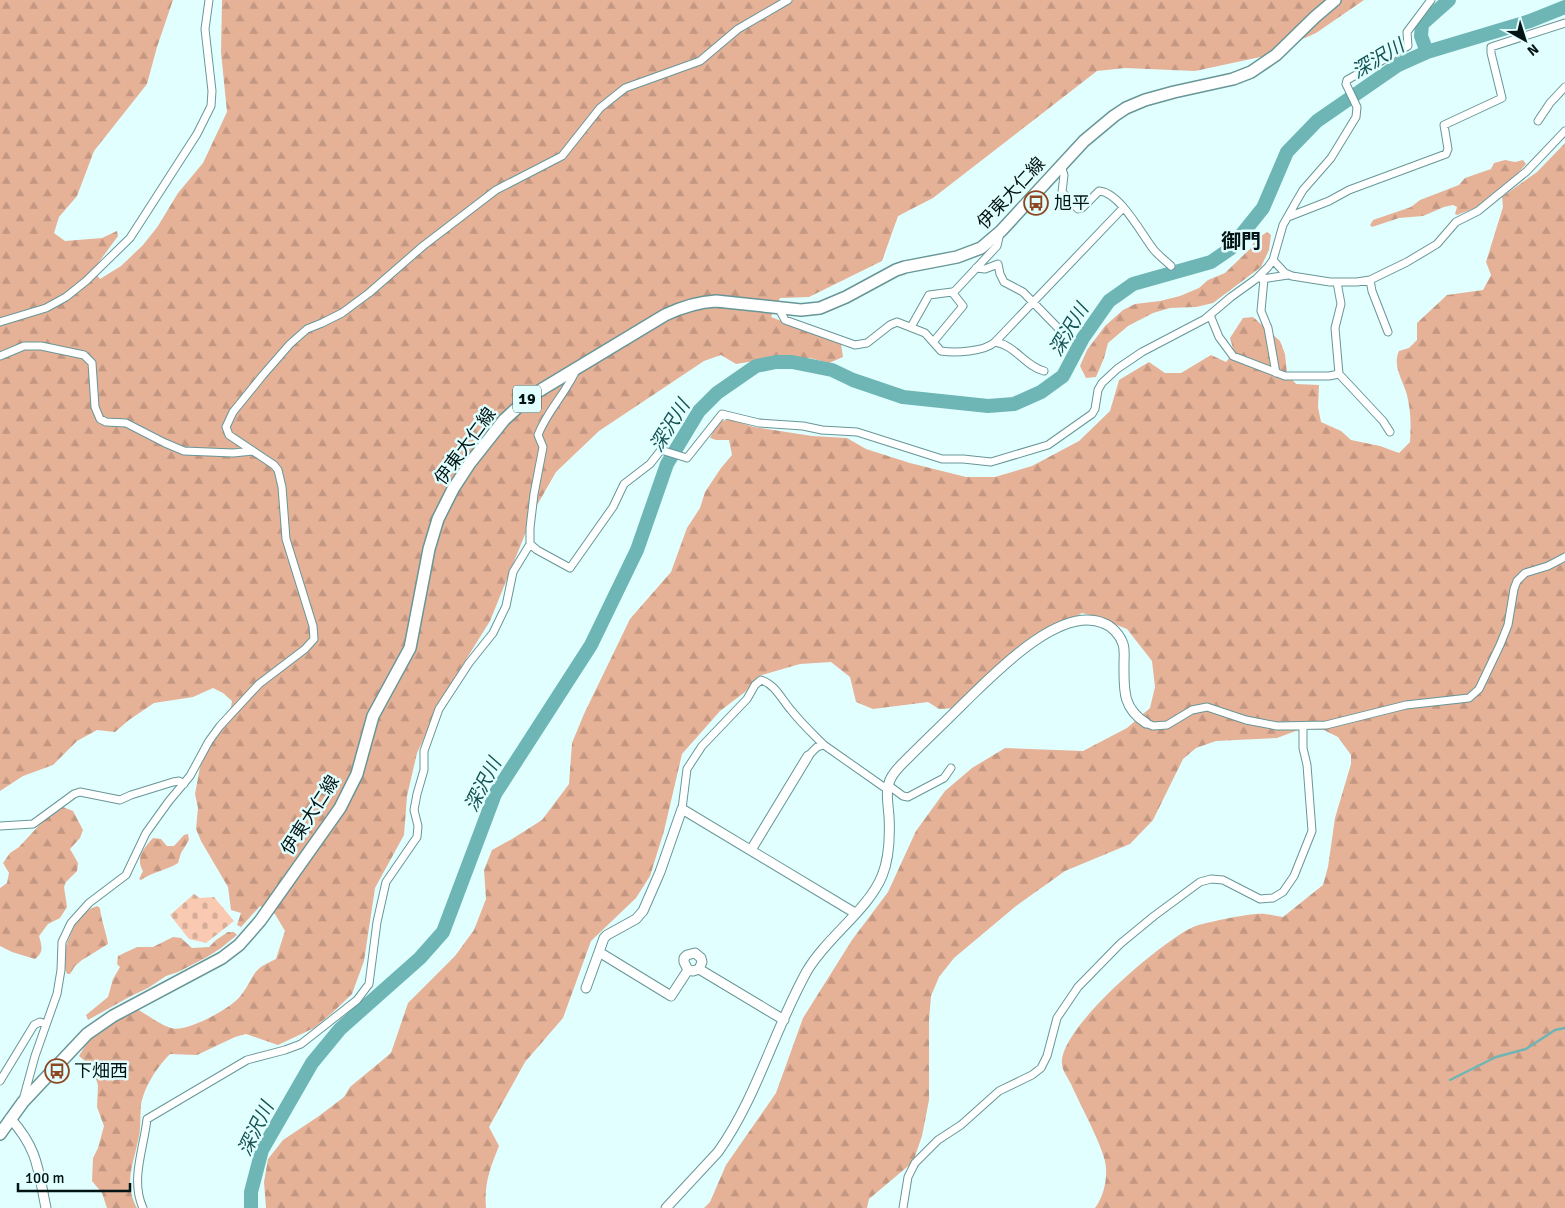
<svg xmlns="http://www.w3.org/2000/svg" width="1565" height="1208" viewBox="0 0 1565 1208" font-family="Signika,'Noto Sans JP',sans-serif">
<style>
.forest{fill:url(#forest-firs)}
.cemetery{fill:url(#cemetery-stones)}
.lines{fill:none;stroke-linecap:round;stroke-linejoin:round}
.stream{stroke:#6eb5b6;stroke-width:2.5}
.river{stroke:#6eb5b6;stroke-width:14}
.minor-casing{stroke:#689697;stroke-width:9}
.tertiary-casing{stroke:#689697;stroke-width:11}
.primary-casing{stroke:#689697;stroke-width:14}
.minor{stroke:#fff;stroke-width:7}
.tertiary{stroke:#fff;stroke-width:9}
.primary{stroke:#fff;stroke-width:11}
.labels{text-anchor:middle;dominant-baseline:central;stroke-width:5;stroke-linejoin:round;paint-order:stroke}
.shield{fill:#e2ffff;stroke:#465a5a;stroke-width:1}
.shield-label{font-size:16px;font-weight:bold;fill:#031414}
.street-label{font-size:18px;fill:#031414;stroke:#e2ffff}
.poi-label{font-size:18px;fill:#031414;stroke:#e2ffff;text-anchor:start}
.water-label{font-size:19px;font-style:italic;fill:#145254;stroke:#e2ffff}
.quarter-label{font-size:20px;font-weight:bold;fill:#031414;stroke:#e2ffff}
</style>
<defs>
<pattern id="forest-firs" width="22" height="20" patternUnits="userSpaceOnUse" patternTransform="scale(1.25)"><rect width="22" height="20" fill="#e5b197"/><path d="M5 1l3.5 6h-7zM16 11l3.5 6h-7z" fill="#c39781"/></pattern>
<pattern id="cemetery-stones" width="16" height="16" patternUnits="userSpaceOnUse" patternTransform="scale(1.25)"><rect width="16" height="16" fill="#fac9b1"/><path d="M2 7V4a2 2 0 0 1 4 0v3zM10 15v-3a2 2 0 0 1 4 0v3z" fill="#d5ac97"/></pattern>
</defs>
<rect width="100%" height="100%" fill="#e2ffff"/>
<path class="forest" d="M0,0H173L157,47L147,84L94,151L77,196L59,217L54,233L65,241L102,238L117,231L118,236L93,270L100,279L121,266L143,245L158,226L178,193L203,163L227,112L221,52L222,0H1364L1316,33L1265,56L1195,71L1125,68L1097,71L933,198L898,216L882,261L809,297L780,298L771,317L841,344L843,357L829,363L810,358H773L736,364L721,355L704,361L599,431L556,472L536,507L490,621L447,690L417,753L407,796L404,835L375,888L364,961L352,994L332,1013L314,1028L278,1045L246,1034L235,1037L197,1055L170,1054C157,1067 144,1087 141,1105C140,1115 141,1126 139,1136C134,1163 123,1182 137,1208H107L102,1193L92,1181L93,1158L98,1148L104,1126L97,1107L98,1085L92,1067L79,1056L88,1041L118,1019L137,1009C147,1015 161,1025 171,1028C187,1033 234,1007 242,994C256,974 251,970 276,959L285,931L275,914L260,906L241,927L237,925L241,913L231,910L228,887L201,841L196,829L198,808L195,794L200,767L220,722L231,707L232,701L223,693L213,688L193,697L154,703L129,720L115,732L97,730L77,741L53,765L23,776L0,791Z
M1565,143V1208H1095C1103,1198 1107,1181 1106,1168C1106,1151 1079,1103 1071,1084C1068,1078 1062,1070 1062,1064C1058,1029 1162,941 1193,927C1202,923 1247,914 1257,914C1265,913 1275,916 1283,917L1323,885L1328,867L1335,818L1351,764V755L1338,737L1324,730L1301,729L1277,738L1216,741L1196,748L1183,759L1153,820L1130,844L1065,871L1016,906L954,958L939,977L931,996L929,1020V1100L922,1136L913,1162L869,1199L867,1208H704L710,1202L726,1165L776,1093L803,1018L852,940L888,892L916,831L945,791L972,768L1005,748L1083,751L1127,728L1150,708L1155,687L1152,661L1127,629L1094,616L1082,613L1040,637L966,706L956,708L939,709L928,702L873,709L856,702L850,677L831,662L800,664L759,676L745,692L720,711L682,754L664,831L650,876L636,898L591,941L563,1018L525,1062L489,1127L499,1146C490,1168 484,1184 486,1208H266L264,1182L268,1159L283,1140L319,1116L344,1097L350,1087L391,1053L408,1003L455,956L474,930L486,899L484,870L492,850L512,839L542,820L569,784L572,743L584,714L630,619L671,572L687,528L700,508L705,492L721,468L732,455L729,440H716L710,438L715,428L722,421L729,419L754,427L812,436L847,438L866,449L910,463L966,477H995L1032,466L1079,441L1110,411L1119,380L1149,362L1165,373H1181L1211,355L1226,362L1234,352L1230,338L1243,318L1253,317L1280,341L1285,354L1287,374L1296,384L1319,385L1318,407L1321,422L1341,431L1351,440L1380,446L1399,453L1410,442C1411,426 1411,411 1407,395C1403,380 1392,366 1399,351L1409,348L1417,340V323L1447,295L1483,290L1491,275L1486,262L1503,207L1502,197L1537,172Z
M1505,160L1515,162L1523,160L1526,164L1517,174L1475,208L1457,215L1455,214L1457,207L1453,205L1444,207L1423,216L1399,218L1372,227L1370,225L1373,220L1411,207L1420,200L1459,185L1465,178L1491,169L1494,163Z
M1267,232L1271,235L1269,250L1261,267L1213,303L1196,307L1170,308L1153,313L1128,326L1108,343L1104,358L1096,377L1086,378L1080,366L1087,350L1105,326L1123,310L1135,304L1160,301L1180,296L1199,288L1208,280L1225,273L1251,248L1255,240Z
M63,807L73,811L83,830L80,838L70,849L78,863L77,871L66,882L64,887L67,907L60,918L48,924L39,936C42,947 44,952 35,959L12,952L0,946V888L7,883L9,873L3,863L10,853L19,847L45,819Z
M188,834L189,840L181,853L178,863C167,870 152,872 141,880L139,879L143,871C135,858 144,848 153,838L161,839L167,846H174L184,835Z
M97,906L100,908C101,920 106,931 108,944L82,960L75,966L70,974H67C59,958 67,943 73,929C75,924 76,919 80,915C85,911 92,908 97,906Z
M228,932H234L237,935L221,948L207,957L178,972L166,976L148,988L131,996L88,1020L86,1015L108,997L113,979L120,967L117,964L118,956L137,947H153L173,937L181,938L192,948L209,947L216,940Z"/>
<path class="cemetery" d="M194,894L200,898L214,897L234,921L206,943L189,939L170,915Z"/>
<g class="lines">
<path class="stream" d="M1450,1080L1496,1057L1526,1049L1555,1030L1565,1028"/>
<path class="river" d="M1427,52L1421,36L1422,24L1449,0
M251,1208V1192L262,1150L312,1063L340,1029L420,958L443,932L495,794L591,645L637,550L667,464L699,411L717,393L756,366L776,362H792L832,370L853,380L903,397L988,406L1014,404L1041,392L1063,376L1083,338L1109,301L1133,284L1211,262L1230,249L1263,208L1287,152L1317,121L1398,65L1427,52L1530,21L1565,7"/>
<g class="minor-casing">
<path id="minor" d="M1538,121L1550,103L1565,87
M1061,166L1064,175L1062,192L1078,209L1082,208L1099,191C1120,192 1142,235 1154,250C1159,256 1166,261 1171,266
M1288,217L1329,201L1349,190L1446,154L1448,149L1444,125L1502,98L1491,53V47L1565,23
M1273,260L1285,273L1292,276L1330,282H1357L1370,280L1407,262L1437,244L1456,222L1478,211L1527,171L1565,131
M976,268L985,269L998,264L1000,274L1004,282L1023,292L1060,330L1069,335
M1262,279L1288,275
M1264,279L1261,311L1268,328L1276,373
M1370,280L1372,291L1388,332
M1337,282L1341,304L1335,328L1339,374L1383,421L1390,432
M953,293L997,246L1000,233
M778,307L785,320L855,345L867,343L890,325L897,322L925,333L941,351C955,353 984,352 995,342L1123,208
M1210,315L1219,337L1233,356L1285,376H1329L1339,374
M0,322L46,308L66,297L86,281L130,238L197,134L211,106L212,91L205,29L209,0
M911,327L929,295L952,292L963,306L934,341
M995,342C1015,345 1025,366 1044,371
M0,356L24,346H41L84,355L92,363L95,407L100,419L106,422L126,423L165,443L184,451L233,453L253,451
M530,544L537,550L570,568L613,507L624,484L650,464L661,450L687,458L722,414L759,423L803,426L822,430L857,432L942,459H963L991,462L1048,445L1092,414L1095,409L1098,390L1102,383L1117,369L1142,352L1205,319L1231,297L1256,279L1268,267L1273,260L1283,225L1296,202L1303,190L1331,158L1356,117L1357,107L1346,84L1347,80L1408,46L1407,32L1431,0
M1146,723L1153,726L1167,725L1192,710L1207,707L1246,720L1277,726L1326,725L1406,705L1469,698L1479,689L1500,645L1508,625L1514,589L1517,581L1525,573L1548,566L1565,557
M808,756L817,747L824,745L888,790
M888,785L903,796L908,797L944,778L951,768
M682,809L687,769L702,746L747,699L755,685L761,680C775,684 782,700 791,710C801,723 813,734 824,745
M0,826L33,824L74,794L80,792L120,800L131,795L173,782L179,781L184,784
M0,1081L34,1025L40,1022L46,1024
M23,1100L35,1056L57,994L61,970L62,942L71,923L89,903L126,875L146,833L169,801L190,776L209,741L220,726L259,684L305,649L314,639L313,626L286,539L282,487L278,470L274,465L229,435L226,427L233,412L263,375L290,344L307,329L322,323L342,313L369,293L423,246L496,190L562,156L600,108L625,88L700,61L738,29L788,0
M143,1208C130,1180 144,1148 147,1119L247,1060L285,1050L301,1044L357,1000L369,984L377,922L386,882L417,837L418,826L414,810L417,794L424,770V751L439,709L469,663L493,633L506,606L513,572L530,544V528L534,494L543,447L538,435C547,411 567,392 577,368
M903,1208L908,1177L915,1163L938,1140L961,1125L999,1091L1032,1075L1041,1068L1047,1056L1057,1018L1078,987L1120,944L1154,916L1200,882L1211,879L1223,880L1260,899L1273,898L1283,892L1294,876L1312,831L1307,765L1303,748V726"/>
</g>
<g class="tertiary-casing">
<path id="tertiary" d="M751,850L808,756
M688,970L684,962V958L687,955L695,953L701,958L702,962L699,969
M586,988L599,952
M784,1020L699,969L693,971L688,970L671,996L599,952L604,938L607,935L636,919L643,911L660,872L682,809L855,913
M10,1118C38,1149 38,1169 46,1208
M666,1208L718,1152C757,1097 774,1030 807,971C827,937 868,910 882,876C890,857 890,835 889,816C888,803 885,789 891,778C895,770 902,764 908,758C927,739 946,721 965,702C994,674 1059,605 1103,623C1112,626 1120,635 1123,644C1125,650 1124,657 1124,663C1124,689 1122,708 1146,723"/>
</g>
<g class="primary-casing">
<path id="primary" d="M0,1134L23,1102L87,1034L113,1016L222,958L239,945L260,921L340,808L357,774L373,716L410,648L429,549L438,519L453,489L470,463L504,420L529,397L665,315C682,307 697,302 716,301L801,310L820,308L846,297L896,270L905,267L957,257L981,248L1001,231L1084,141L1114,116L1126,108L1145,100L1174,92L1233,79L1251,72L1276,55L1315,17L1335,0"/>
</g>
<use href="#minor" class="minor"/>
<use href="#tertiary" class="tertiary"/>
<use href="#primary" class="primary"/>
</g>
<defs>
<g id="bus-ring" transform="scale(1.25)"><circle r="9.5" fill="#e2ffff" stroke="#8d4720" stroke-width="1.5"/><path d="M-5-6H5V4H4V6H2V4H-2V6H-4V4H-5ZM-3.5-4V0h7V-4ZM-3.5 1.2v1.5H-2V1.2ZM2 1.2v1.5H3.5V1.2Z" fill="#8d4720"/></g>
</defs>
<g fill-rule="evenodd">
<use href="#bus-ring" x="1036" y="203"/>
<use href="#bus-ring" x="57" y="1071"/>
</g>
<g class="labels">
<rect class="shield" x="513" y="385.5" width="28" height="27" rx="4"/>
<g class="shield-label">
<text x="527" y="399">19</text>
</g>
<g class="street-label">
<text transform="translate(1011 193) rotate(-47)">伊東大仁線</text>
<text transform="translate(465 446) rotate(-54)">伊東大仁線</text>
<text transform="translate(310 815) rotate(-57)">伊東大仁線</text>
</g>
<g class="poi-label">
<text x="1054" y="203">旭平</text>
<text x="74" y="1071">下畑西</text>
</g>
<g class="water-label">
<text transform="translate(1378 59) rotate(-31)">深沢川</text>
<text transform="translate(1069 330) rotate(-59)">深沢川</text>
<text transform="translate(670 426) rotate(-58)">深沢川</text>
<text transform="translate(483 785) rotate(-63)">深沢川</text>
<text transform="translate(256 1129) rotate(-64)">深沢川</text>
</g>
<g class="quarter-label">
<text x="1241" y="241">御門</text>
</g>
</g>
<g transform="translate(1525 40) rotate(141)" stroke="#e2ffff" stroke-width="4" paint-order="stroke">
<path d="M0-4L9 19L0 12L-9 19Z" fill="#031414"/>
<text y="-8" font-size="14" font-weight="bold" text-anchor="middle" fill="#031414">N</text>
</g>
<path d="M18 1183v8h112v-8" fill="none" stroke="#031414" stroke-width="2.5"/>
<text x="25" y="1183" font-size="15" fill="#031414" stroke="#e2ffff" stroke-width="4" paint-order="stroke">100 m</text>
</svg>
